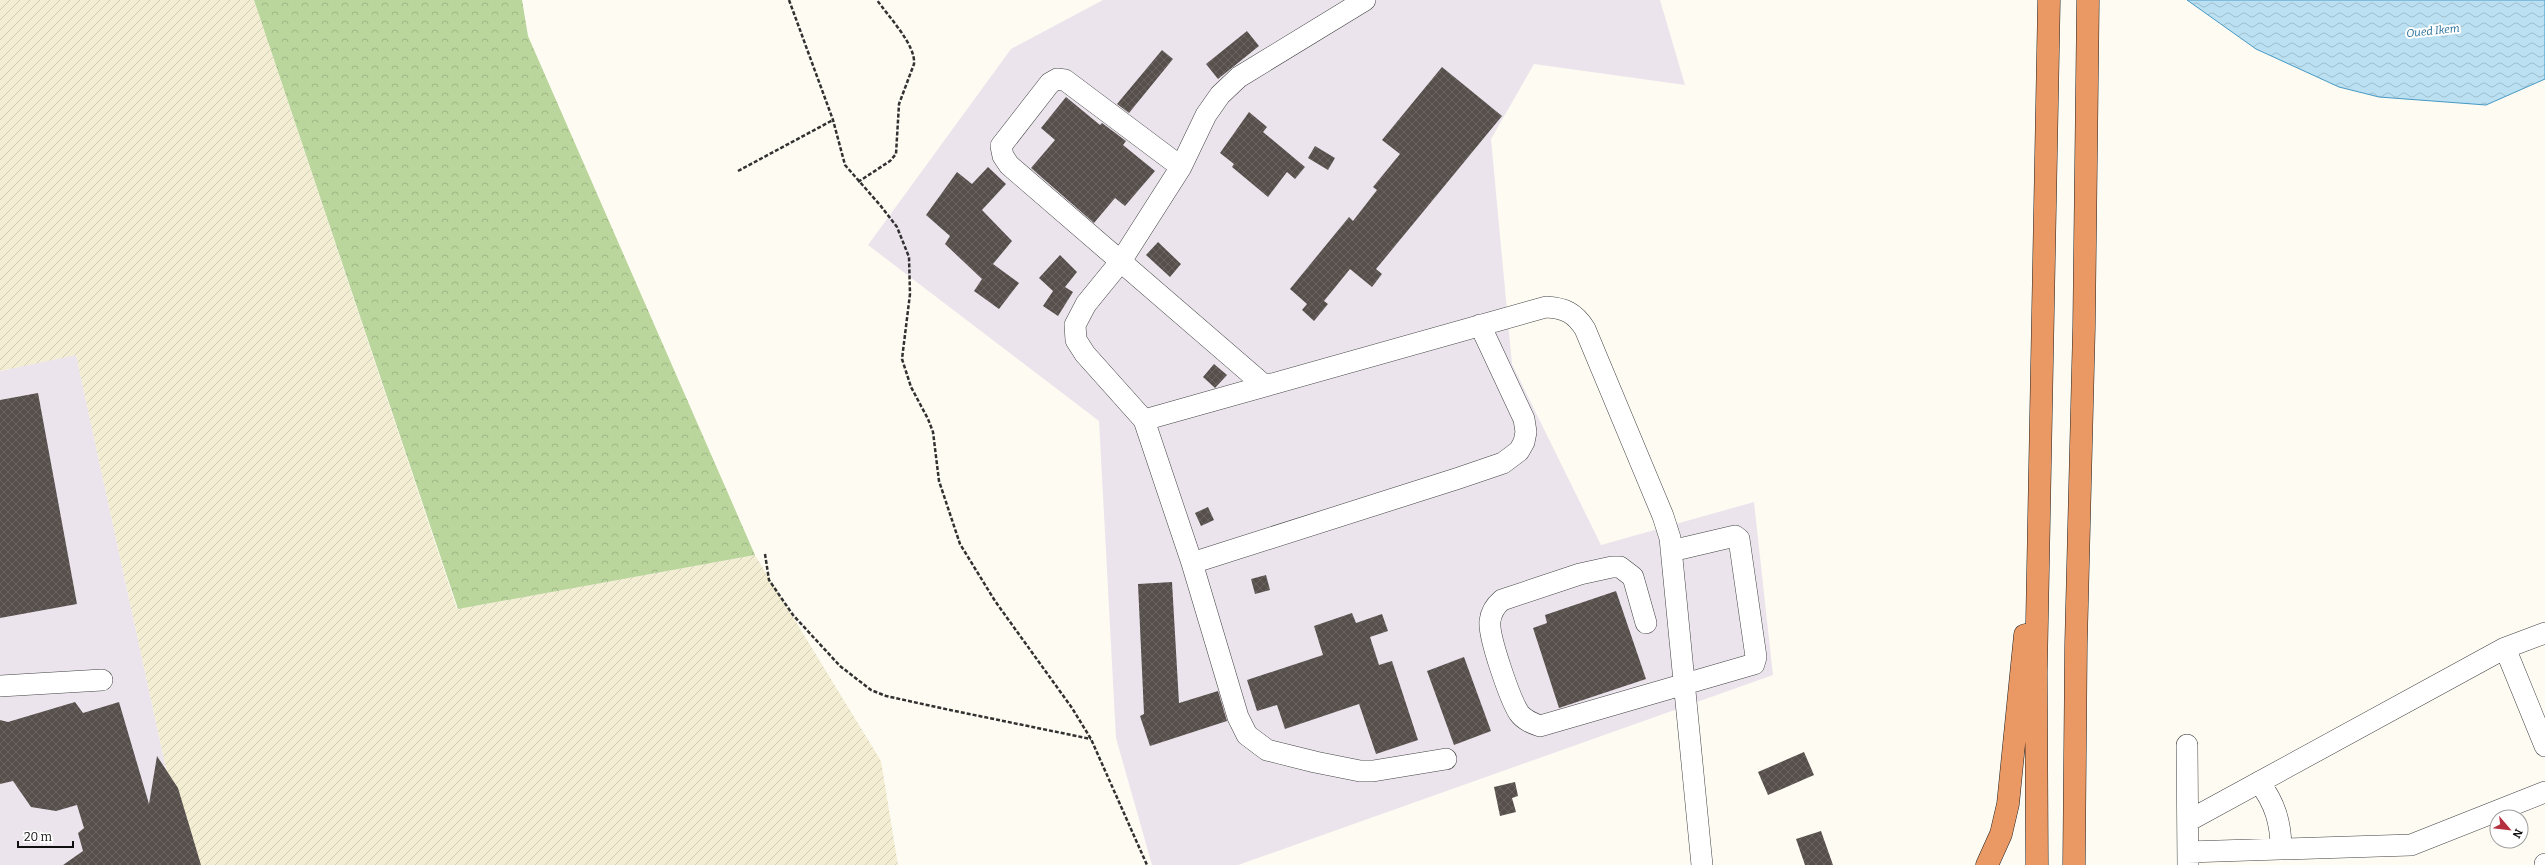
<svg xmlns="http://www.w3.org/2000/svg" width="2545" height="865" viewBox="0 0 2545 865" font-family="Bitter,serif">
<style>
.industrial{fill:#ebe4ed}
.farmland{fill:url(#farmland-furrows)}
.forest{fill:url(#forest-crowns)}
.water{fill:url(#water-waves);stroke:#4699c4}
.building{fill:url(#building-cross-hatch)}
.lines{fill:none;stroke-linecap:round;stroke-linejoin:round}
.minor-casing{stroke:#424242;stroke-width:22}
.highway-casing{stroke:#202020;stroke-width:23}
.path{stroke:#313131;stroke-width:2.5;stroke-dasharray:4 2;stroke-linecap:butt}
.minor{stroke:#fff;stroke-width:21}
.highway{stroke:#ea9964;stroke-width:22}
.labels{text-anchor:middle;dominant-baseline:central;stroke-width:4;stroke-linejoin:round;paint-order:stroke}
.water-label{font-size:11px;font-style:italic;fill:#206b98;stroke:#fff}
</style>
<defs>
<pattern id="farmland-furrows" width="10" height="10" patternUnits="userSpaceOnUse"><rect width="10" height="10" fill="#f3eed3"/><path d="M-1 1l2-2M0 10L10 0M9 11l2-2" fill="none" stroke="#cfcbb4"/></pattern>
<pattern id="forest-crowns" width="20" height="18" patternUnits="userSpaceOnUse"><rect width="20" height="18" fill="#bad69d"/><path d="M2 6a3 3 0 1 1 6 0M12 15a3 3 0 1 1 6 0" fill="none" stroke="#9fb686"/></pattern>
<pattern id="water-waves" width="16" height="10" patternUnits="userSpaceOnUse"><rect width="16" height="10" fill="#bae0f2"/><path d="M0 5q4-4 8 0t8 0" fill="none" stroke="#9fbfce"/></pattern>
<pattern id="building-cross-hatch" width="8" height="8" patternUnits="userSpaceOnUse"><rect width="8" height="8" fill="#574f4c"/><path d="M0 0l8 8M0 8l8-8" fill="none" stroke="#6a6461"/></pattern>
</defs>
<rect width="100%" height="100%" fill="#fefbf2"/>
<path class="industrial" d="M1103,0H1660L1685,85L1534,64L1491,139L1512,364L1601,545L1754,502L1773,675L1238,865H1152L1116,738L1099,421L868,245L1011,49Z
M76,354L187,865H0V371Z"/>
<path class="farmland" d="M0,0H254L457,609L755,555L881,761L898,865H187L76,355L0,371Z"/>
<path class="forest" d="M254,0H522L528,36L755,555L458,609Z"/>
<path class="water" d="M2187,0H2545V79L2486,105L2379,97L2339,87L2256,49Z"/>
<path class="building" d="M1247,31L1259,46L1218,79L1206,64Z
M1162,50L1173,59L1129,113L1117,104Z
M1442,67L1502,116L1376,269L1382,274L1372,287L1350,269L1324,301L1328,304L1314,321L1302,310L1307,304L1290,289L1349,217L1353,221L1377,190L1373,187L1400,154L1382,140Z
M1066,97L1100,125L1102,123L1126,141L1123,145L1155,171L1125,206L1115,198L1094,223L1031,168L1055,140L1041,128Z
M1249,112L1267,127L1263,132L1305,167L1295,179L1287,172L1268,197L1232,167L1234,164L1220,153Z
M1315,146L1335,158L1328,170L1308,158Z
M988,167L1006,184L982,210L1012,241L993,264L1019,283L999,309L974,291L982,279L945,244L950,236L926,215L957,172L972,184Z
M1158,242L1181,264L1170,277L1146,255Z
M1060,255L1077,272L1065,287L1073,292L1058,316L1043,306L1053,291L1039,278Z
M1214,364L1227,375L1215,388L1203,377Z
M38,393L77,604L0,618V400Z
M1208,507L1214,520L1201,526L1195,513Z
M1266,575L1270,590L1255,594L1251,579Z
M1172,582L1179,703L1218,691L1227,721L1150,746L1140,716L1144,714L1138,584Z
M1616,591L1646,679L1559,708L1533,628L1547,623L1545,615Z
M1352,613L1356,623L1382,614L1388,631L1370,637L1379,665L1392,661L1418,740L1376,754L1359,704L1285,729L1277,705L1257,711L1247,680L1323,655L1314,626Z
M1464,657L1491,731L1454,745L1427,671Z
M75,702L83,713L119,702L149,804L157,756L178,788L201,865H63L83,851L78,833L84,828L77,805L56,811L31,807L13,781L0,784V720L8,722Z
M1804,752L1814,775L1768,795L1758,772Z
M1515,782L1518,796L1512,798L1516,812L1500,816L1494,787Z
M1821,831L1833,865H1805L1796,839Z"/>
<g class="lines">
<g class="minor-casing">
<path id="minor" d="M1181,167L1065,80L1057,79L1050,83L1001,146L1003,156L1009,165L1265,386
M1144,420L1546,307C1565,308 1575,313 1585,329L1663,516L1670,538L1702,865
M1192,563L1144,420L1085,354L1076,340L1075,325L1086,304L1121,261L1181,167L1206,115L1220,95L1239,77L1365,0
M1646,623L1633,577L1620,567H1612L1580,574L1502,600C1496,605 1491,613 1490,621C1488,636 1510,699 1519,713C1524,720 1532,723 1540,726L1754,664L1756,657L1739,539L1735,536L1671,551
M2505,648L2545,746
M0,686L102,680
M2187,745L2188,865
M1446,759L1373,771H1360L1315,762L1267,750L1247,735L1238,717L1192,563L1459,478L1503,463L1519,451L1524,442L1526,432L1524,419L1480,325
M2259,782C2275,803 2281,823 2281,849
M2188,821L2505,648L2545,633
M2188,852L2411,845L2545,792
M2545,865V864"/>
</g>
<g class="highway-casing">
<path id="highway" d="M1987,865L2001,834L2008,804L2025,635
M2037,865L2036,672L2049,0
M2074,865L2076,644L2084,327L2088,0"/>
</g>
<path class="path" d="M789,0L833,120L845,165L880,205L897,227L909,257L910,294L902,359L911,387L928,419L933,432L939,481L960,544L995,601L1072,708L1091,739L1147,865
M738,171L833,120
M858,182L890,161L896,154L899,104L914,64C916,45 888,16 877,0
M765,554L769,580L793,615L840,666L871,690L886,696L950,710L1091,739"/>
<use href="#minor" class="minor"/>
<use href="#highway" class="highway"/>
</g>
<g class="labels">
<g class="water-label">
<text transform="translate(2433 31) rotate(-6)">Oued Ikem</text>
</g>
</g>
<g transform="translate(2509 829) rotate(118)"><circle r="19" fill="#ffffff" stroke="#9f9f9f"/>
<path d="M0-3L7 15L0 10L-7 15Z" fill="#b5303f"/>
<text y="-6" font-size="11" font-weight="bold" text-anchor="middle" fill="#0f0f0f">N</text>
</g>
<path d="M18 841v6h55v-6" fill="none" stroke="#0f0f0f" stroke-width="2"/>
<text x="24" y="841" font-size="12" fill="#0f0f0f" stroke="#ffffff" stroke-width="3" paint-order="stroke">20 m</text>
</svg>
